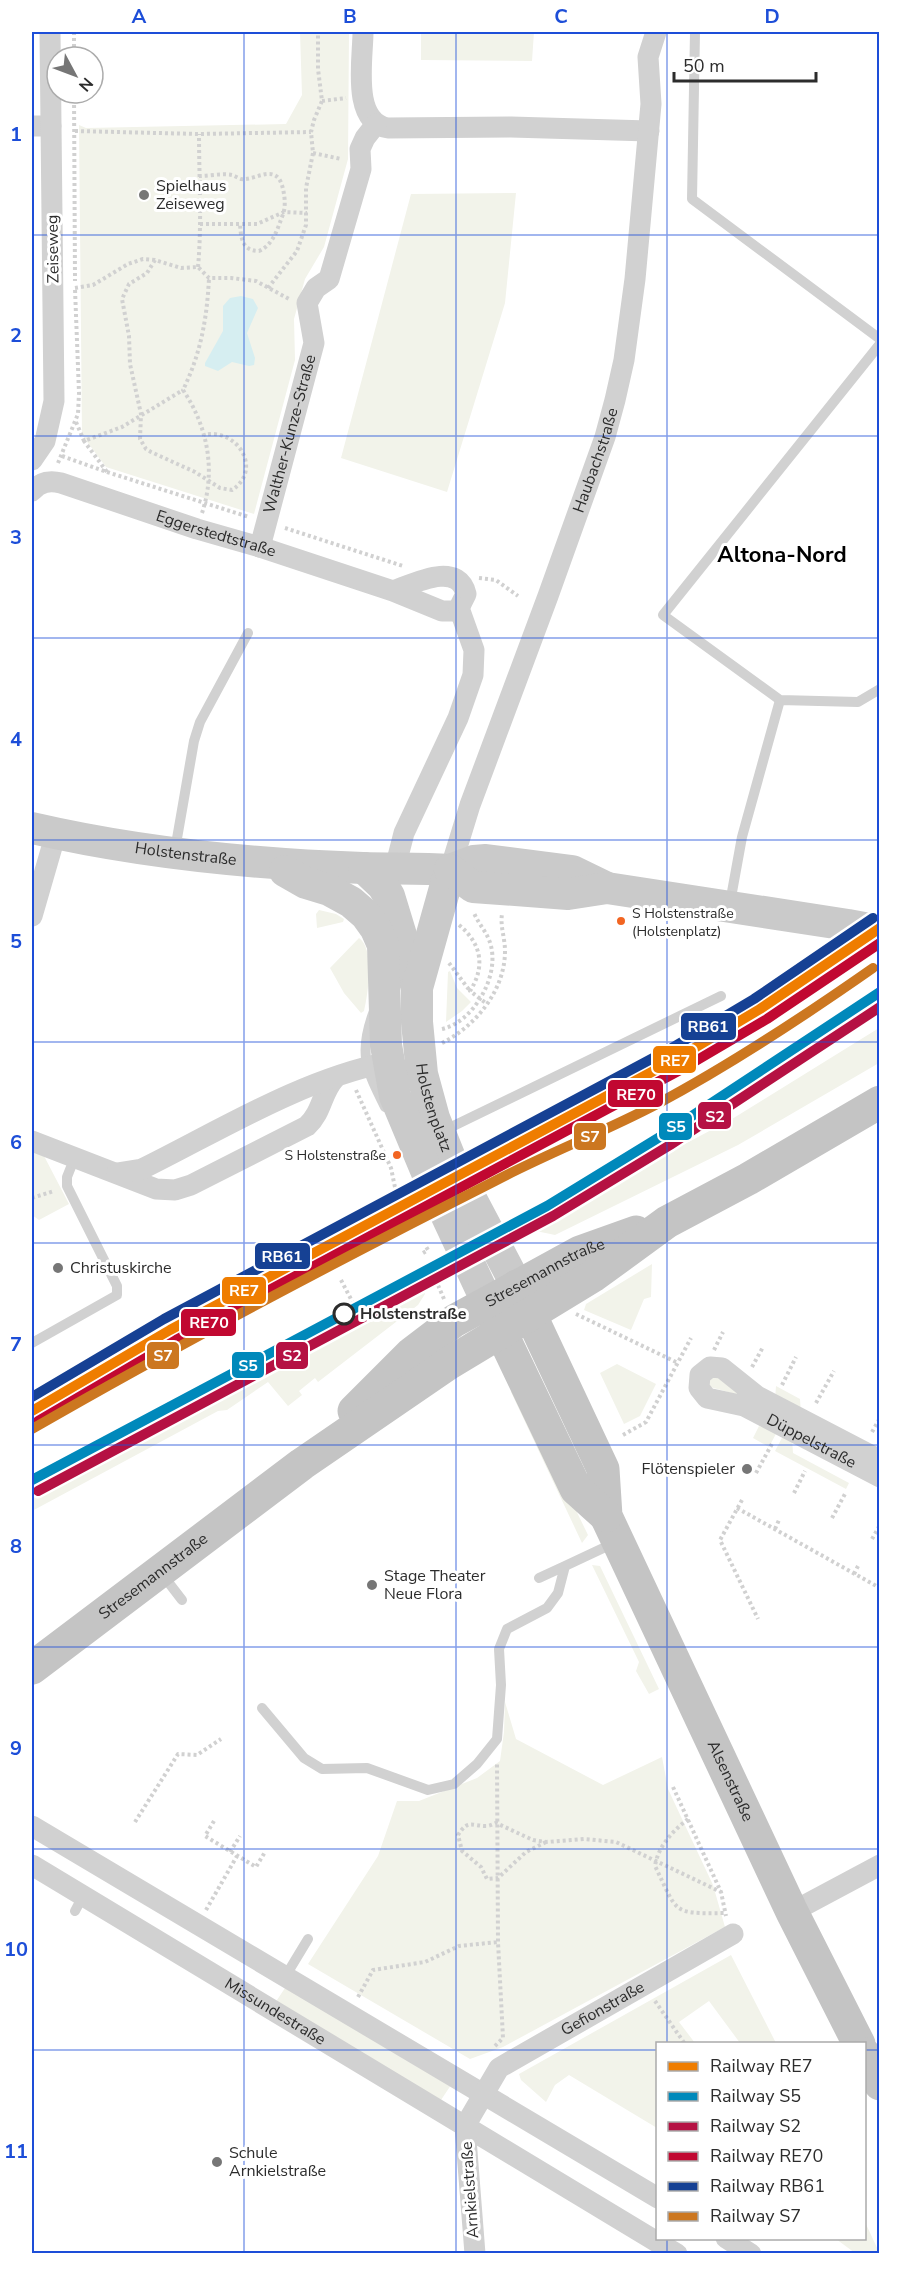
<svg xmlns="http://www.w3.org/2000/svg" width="911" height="2285" viewBox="0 0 911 2285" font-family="'Nunito Sans',sans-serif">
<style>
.green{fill:#f2f3ea}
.water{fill:#d6eef1}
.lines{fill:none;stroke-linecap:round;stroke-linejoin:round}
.path{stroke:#d1d1d1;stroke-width:4;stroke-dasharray:3 3;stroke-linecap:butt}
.service{stroke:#d1d1d1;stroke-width:10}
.minor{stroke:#d1d1d1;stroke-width:21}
.secondary{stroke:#cacaca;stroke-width:32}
.primary{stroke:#c4c4c4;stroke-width:33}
.rail-1-casing{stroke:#fff;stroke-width:15}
.rail-2-casing{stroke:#fff;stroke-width:15}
.rail-3-casing{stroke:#fff;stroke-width:15}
.rail-4-casing{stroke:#fff;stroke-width:15}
.rail-5-casing{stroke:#fff;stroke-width:15}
.rail-6-casing{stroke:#fff;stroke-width:15}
.rail-1{stroke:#ef7d00;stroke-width:10}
.rail-2{stroke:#0089bb;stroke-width:10}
.rail-3{stroke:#b51143;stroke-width:10}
.rail-4{stroke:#c10831;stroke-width:10}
.rail-5{stroke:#164194;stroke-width:10}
.rail-6{stroke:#cc7720;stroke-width:10}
.grid{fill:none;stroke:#1d4ed8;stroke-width:1.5;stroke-opacity:0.55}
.poi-dot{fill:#767676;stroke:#fff;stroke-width:2}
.bus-dot{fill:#f26522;stroke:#fff;stroke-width:2}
.stop-dot{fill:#fff;stroke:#2c2c2c;stroke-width:3}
.labels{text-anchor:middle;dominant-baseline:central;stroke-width:6;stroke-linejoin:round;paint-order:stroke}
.bus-label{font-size:14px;fill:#2c2c2c;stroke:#fff;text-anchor:start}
.poi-label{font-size:16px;fill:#2c2c2c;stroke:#fff;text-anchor:start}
.street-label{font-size:16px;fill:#2c2c2c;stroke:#fff}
.stop-label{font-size:16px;font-weight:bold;fill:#2c2c2c;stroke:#fff;text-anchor:start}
.district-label{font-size:22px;font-weight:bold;fill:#000;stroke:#fff}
.line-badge{stroke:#fff;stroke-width:2}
.badge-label{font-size:16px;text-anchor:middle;font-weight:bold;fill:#fff}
.neatline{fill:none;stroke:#1d4ed8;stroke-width:2}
.grid-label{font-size:20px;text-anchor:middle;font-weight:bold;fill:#1d4ed8}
</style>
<rect width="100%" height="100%" fill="#fff"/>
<path class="green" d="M300,32H349L348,159L324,247L305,279L294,319L295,360L254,514L106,467L82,435L79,125L86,128L286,124L302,95Z
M421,32H534L532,61L421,60Z
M516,193L505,303L447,492L341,458L411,194Z
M319,910L336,914L344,919L343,922L317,928L316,914Z
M359,938C375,949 368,994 364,1011L361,1013L344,993L330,968Z
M450,971L457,988L471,1002L462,1011L446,1022L448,972Z
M879,1028V1063L738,1145L555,1235L536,1231L532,1225L732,1119Z
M32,1150L43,1154L69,1204L39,1220L32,1215Z
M652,1264L651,1297L644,1299L631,1330L584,1310L586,1304Z
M422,1284L425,1294L418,1305L318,1382L315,1378L299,1391L302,1395L288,1406L268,1382L227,1410L218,1411L32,1511V1491Z
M617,1364L656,1384L640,1416L624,1424L600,1373Z
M717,1376L738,1393L739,1395L710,1387L708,1379Z
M776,1386L800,1399L801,1414L775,1400Z
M517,1389L588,1535L582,1543L511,1392Z
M764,1422L778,1430L769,1447L753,1438L759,1426L762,1427Z
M784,1434L792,1438L793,1453L849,1483L846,1489L775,1451Z
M592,1565L600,1566L659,1689L649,1694L636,1671L639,1662Z
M505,1702L516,1739L603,1785L662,1757L668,1789L713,1885L725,1927L503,2047L470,2059L308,1964L378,1856L397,1801H419L477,1778L500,1761L504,1732Z
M731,1955L776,2043H740L709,2001L679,2022L695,2043L658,2044L657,2128L569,2075L555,2085L546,2102L521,2080L519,2074Z
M287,1985L451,2085L439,2103L275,2003Z
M865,2222L879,2252V2253H855L836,2239L864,2238Z"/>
<path class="water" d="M241,296L253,299L258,308L247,333L255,358L254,365L249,366L232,362L218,371L205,366V363L223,331V306L230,298Z"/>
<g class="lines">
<path class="path" d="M74,32V57
M74,93L75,281
M322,101L346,98
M75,131L199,134L311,132
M313,153L341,159
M199,176C209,176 222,173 232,175C235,176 238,178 241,179C256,181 277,161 283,189C285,198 286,208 282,217C277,230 273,245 259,251C242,251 241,238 240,224
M200,224H257L284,212L307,213
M155,260L147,273L129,284L122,299L129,336L130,364L141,414L140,439L146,449L151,452L195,472L220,488L232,490C264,469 236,427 204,435
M198,267C202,223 199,178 199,134
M75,288L93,285L128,264L143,259L155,260L181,268L198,267L209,278H231L256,281L289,299
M268,288L297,251L306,225V188L313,153L311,132L314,120L322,101L318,69V32
M76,422L84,441L122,427L183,390
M62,456L107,472L84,441
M58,463L78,414L79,393L75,289
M107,472L249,517
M202,513C216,471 208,427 183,390C201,353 207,318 209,278
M285,528L403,566
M479,578L496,580L518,596
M459,925C481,943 486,966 470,991L487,1004
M449,963L470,991
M442,1029C473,1022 499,978 491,946C488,933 479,925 474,913
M442,1043C476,1026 505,990 505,951C505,938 500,926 502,914
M356,1090L391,1168L397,1197
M32,1198L54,1191
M423,1253L428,1250L425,1245
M341,1280L353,1303
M444,1299L434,1276L450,1280
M576,1314L678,1363
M714,1350L723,1332
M752,1367L763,1347
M782,1385L796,1357
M816,1403L834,1371
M872,1432L880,1418
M623,1435L646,1422L691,1338
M756,1473L773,1442
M794,1493L805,1471
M742,1500L720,1540L758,1619
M737,1508L880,1588
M832,1518L846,1492
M775,1529L779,1520
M872,1539L880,1525
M854,1574L858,1566
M673,1787L721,1892L726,1916
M688,1819C673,1831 658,1846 655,1866C678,1913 671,1914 725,1913
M214,1821L205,1836L256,1867L265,1852
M135,1822L178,1754L197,1755L221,1739
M546,1842L526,1852L498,1878L487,1879L481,1867L462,1851L458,1835C468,1819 472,1826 486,1826C490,1826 493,1824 496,1823L533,1840L546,1842L584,1839L616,1842L721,1892
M230,1852L240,1836
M206,1910L237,1856
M358,1997L373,1970L425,1962L459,1946L498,1942
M655,2001L685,2044
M495,2046L503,2038L498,1942L497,1763"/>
<path class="service" d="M695,32L692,199L880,339
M780,700L663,615L880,344
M175,850L194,741L200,722L248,633
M730,903L742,837L780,700L858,702L880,689
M374,1011C358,1053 366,1069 385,1107
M443,1131L721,996
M32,1343L117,1295V1286L67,1186V1177L75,1157
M162,1574L182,1600
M539,1578L565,1566
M262,1708L304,1758L322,1769L367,1768L428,1790L454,1784L477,1764L497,1739L501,1685L499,1649L507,1629L547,1608L558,1593L565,1566L614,1543
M75,1911L83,1896
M285,1977L308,1939"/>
<g class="minor">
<path d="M363,32C363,59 351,122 388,128L511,127L649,131"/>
<path d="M32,126H51"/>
<path d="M32,460L45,441L54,401L50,32"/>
<path id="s1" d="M32,491C40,482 49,480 61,483L197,529L260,547L393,591L442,611H456L459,608L466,594C458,560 413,584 393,591"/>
<path id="s2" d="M260,547L314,343L307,303L316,288L329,279L361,169L360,149L365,138L376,124"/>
<path d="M395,868L404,833L458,718L473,675L474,650L459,608"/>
<path id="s3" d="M450,870L470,805L548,596L605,437L615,400L624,360L635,279L651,104L648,57L656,32"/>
<path d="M32,916L56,833"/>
<path d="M32,1141L156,1189L175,1190L191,1185L307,1126C323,1111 321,1093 335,1078"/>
<path d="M117,1173L142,1169C221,1130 300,1080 388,1062"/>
<path id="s4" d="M880,1460L757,1396L722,1368L710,1367L700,1375L699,1388L707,1398L744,1406L880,1477"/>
<path d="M32,1826L658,2198"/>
<path id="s5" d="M32,1865L677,2254"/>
<path d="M792,1912L880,1865"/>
<path d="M726,2238L751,2254"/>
<path id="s6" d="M475,2254L465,2126L499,2068L733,1934"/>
</g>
<g class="secondary">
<path id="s7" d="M32,828C140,853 251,864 363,868C392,869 421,868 450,870L474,861L486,860L572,871L607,888"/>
<path d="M364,868L383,886L389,896L417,988"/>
<path id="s8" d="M450,870L417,988V1022L422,1074L434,1118L452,1163L517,1286"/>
<path d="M450,870L473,887L568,894L607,888L848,925L880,931"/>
<path d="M285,871L306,883L329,890L351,902L366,915L376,929L383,945L386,1045L395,1096L431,1182L487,1302"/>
</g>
<g class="primary">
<path id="s9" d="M517,1286L603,1469L606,1516L792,1912L859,2044"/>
<path d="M492,1313L576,1489L606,1516"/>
<path id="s10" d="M354,1411L412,1353L454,1321L580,1252L636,1232"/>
<path id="s11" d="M32,1668L302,1464L448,1364L593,1276L667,1222L748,1179L880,1102"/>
<path d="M864,2054L880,2084"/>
</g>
<g class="rail-1-casing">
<path id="rail-1" d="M32,1411L170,1330L676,1059L760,1009L880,928"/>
</g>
<g class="rail-2-casing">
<path id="rail-2" d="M32,1480L547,1206L663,1135L880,992"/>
</g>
<g class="rail-3-casing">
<path id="rail-3" d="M38,1491L553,1216L670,1145L880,1007"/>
</g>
<g class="rail-4-casing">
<path id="rail-4" d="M38,1421L176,1340L682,1069L767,1019L880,943"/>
</g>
<g class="rail-5-casing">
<path id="rail-5" d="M32,1397L164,1319L670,1049L754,999L873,918"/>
</g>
<g class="rail-6-casing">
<path id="rail-6" d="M32,1429C183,1342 339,1260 495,1181C548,1153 604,1132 657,1104C732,1064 803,1017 873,968"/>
</g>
<use href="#rail-1" class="rail-1"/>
<use href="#rail-2" class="rail-2"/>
<use href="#rail-3" class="rail-3"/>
<use href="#rail-4" class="rail-4"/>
<use href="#rail-5" class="rail-5"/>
<use href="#rail-6" class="rail-6"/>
</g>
<path class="grid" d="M244,32V2254M456,32V2254M667,32V2044M32,235H880M32,436H880M32,638H880M32,840H880M32,1042H880M32,1243H880M32,1445H880M32,1647H880M32,1849H880M32,2050H658M864,2050H880M667,2238V2254"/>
<g class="poi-dot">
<circle cx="144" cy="195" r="6"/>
<circle cx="58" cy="1268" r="6"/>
<circle cx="747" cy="1469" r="6"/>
<circle cx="372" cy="1585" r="6"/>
<circle cx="217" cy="2162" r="6"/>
</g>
<g class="bus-dot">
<circle cx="621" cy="921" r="5"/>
<circle cx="397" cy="1155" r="5"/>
</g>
<circle class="stop-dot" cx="344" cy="1314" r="10"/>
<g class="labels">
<g class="bus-label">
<text x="632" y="913">S Holstenstraße<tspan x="632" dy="18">(Holstenplatz)</tspan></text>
<text x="386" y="1155" text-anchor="end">S Holstenstraße</text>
</g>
<g class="poi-label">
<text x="156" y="186">Spielhaus<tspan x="156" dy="18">Zeiseweg</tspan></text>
<text x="70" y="1268">Christuskirche</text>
<text x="735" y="1469" text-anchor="end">Flötenspieler</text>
<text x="384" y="1576">Stage Theater<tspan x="384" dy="18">Neue Flora</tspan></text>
<text x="229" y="2153">Schule<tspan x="229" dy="18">Arnkielstraße</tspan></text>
</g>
<g class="street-label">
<text transform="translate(53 249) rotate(-91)">Zeiseweg</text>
<text stroke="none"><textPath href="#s2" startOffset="117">Walther-Kunze-Straße</textPath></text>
<text stroke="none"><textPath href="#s3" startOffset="435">Haubachstraße</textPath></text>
<text stroke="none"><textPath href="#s1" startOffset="195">Eggerstedtstraße</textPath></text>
<text stroke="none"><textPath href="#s7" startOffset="156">Holstenstraße</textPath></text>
<text stroke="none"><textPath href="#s8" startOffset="244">Holstenplatz</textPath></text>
<text stroke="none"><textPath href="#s10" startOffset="238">Stresemannstraße</textPath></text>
<text stroke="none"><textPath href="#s4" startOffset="348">Düppelstraße</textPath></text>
<text stroke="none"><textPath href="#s11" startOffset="152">Stresemannstraße</textPath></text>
<text stroke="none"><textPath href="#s9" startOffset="542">Alsenstraße</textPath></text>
<text stroke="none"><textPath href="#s6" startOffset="315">Gefionstraße</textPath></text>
<text stroke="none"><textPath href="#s5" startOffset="284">Missundestraße</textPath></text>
<text transform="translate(470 2190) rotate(-94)">Arnkielstraße</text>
</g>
<g class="stop-label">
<text x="360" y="1314">Holstenstraße</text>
</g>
<g class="district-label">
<text x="782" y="555">Altona-Nord</text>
</g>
</g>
<g class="line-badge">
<rect x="680" y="1012" width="57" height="29" rx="6" fill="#164194"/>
<rect x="652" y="1045" width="45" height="29" rx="6" fill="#ef7d00"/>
<rect x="607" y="1079" width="57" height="29" rx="6" fill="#c10831"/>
<rect x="697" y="1101" width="35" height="29" rx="6" fill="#b51143"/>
<rect x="658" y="1112" width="35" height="29" rx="6" fill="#0089bb"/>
<rect x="573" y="1122" width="34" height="29" rx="6" fill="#cc7720"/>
<rect x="254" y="1242" width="57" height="28" rx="6" fill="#164194"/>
<rect x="221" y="1276" width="46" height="29" rx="6" fill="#ef7d00"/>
<rect x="180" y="1308" width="57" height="29" rx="6" fill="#c10831"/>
<rect x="275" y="1341" width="34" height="29" rx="6" fill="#b51143"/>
<rect x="146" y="1341" width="34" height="29" rx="6" fill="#cc7720"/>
<rect x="231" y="1351" width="34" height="28" rx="6" fill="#0089bb"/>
</g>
<g class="badge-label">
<text x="708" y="1032">RB61</text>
<text x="675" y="1066">RE7</text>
<text x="636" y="1100">RE70</text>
<text x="715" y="1122">S2</text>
<text x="676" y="1132">S5</text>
<text x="590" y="1142">S7</text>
<text x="282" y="1262">RB61</text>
<text x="244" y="1296">RE7</text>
<text x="209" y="1328">RE70</text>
<text x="292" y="1361">S2</text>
<text x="163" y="1361">S7</text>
<text x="248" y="1371">S5</text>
</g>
<rect width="911" height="2285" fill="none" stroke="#ffffff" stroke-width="66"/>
<rect x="656" y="2042" width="210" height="198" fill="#ffffff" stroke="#ababab" stroke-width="1.5"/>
<rect x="668" y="2062" width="30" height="9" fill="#ef7d00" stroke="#ababab" stroke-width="1.5"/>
<text x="710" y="2072" font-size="18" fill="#2c2c2c">Railway RE7</text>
<rect x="668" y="2092" width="30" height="9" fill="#0089bb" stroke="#ababab" stroke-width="1.5"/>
<text x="710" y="2102" font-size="18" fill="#2c2c2c">Railway S5</text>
<rect x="668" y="2122" width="30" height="9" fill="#b51143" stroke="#ababab" stroke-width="1.5"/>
<text x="710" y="2132" font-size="18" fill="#2c2c2c">Railway S2</text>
<rect x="668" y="2152" width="30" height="9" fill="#c10831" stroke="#ababab" stroke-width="1.5"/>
<text x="710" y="2162" font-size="18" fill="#2c2c2c">Railway RE70</text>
<rect x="668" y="2182" width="30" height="9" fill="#164194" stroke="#ababab" stroke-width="1.5"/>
<text x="710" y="2192" font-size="18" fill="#2c2c2c">Railway RB61</text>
<rect x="668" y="2212" width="30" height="9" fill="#cc7720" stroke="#ababab" stroke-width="1.5"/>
<text x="710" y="2222" font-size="18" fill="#2c2c2c">Railway S7</text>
<g transform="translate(75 75) rotate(131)"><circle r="28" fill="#ffffff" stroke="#ababab" stroke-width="1.5"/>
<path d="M0-4.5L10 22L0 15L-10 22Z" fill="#767676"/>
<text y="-9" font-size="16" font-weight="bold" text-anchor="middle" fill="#2c2c2c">N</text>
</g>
<path d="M674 72v9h142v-9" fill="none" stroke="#2c2c2c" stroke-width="3"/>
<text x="683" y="72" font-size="18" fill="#2c2c2c" stroke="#ffffff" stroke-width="4.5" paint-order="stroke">50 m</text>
<rect x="33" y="33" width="845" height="2219" class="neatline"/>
<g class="grid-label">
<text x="139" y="23">A</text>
<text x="350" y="23">B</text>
<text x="561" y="23">C</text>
<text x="772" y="23">D</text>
<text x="16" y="141">1</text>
<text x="16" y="342">2</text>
<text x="16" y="544">3</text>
<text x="16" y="746">4</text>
<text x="16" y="948">5</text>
<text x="16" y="1149">6</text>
<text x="16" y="1351">7</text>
<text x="16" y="1553">8</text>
<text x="16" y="1755">9</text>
<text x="16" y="1956">10</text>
<text x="16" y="2158">11</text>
</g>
</svg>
